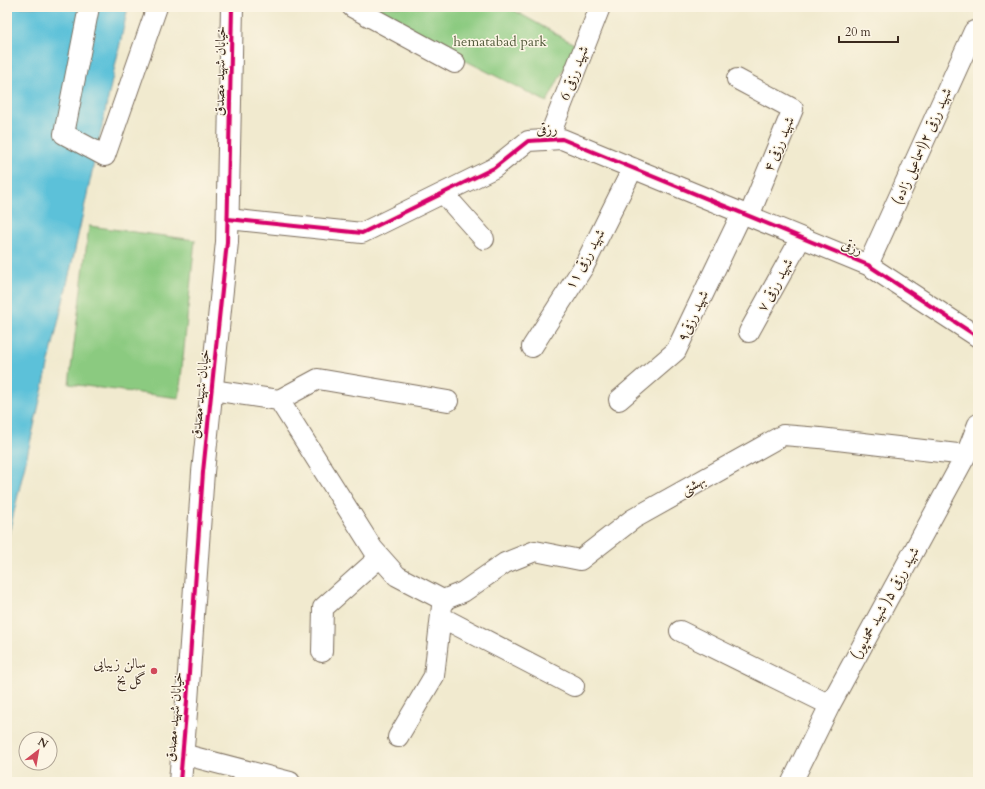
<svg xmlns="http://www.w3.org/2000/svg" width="985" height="789" viewBox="0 0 985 789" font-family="Cardo,Amiri,serif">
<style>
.green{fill:#8bca80;stroke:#637a4f}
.water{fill:#5bc1d9;stroke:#4b767c}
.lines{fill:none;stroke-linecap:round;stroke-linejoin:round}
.minor-casing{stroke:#7b6d5c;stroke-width:22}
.tertiary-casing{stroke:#7b6d5c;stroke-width:24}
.minor{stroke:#fff;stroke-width:20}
.tertiary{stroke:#fff;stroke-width:22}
.cycleway-casing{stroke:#fcf5e5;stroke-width:6}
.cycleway{stroke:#d6006c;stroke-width:4}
.poi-dot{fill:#d1495b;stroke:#fcf5e5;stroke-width:1.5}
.labels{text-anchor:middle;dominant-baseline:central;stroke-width:3;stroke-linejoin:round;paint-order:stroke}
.park-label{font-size:14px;fill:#535a3b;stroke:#fcf5e5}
.street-label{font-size:14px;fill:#3b2a1e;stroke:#fcf5e5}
.poi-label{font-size:14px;fill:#3b2a1e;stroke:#fcf5e5;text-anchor:end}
</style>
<rect width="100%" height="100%" fill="#fcf5e5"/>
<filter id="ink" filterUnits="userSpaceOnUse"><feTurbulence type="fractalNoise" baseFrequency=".025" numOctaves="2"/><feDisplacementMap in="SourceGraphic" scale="8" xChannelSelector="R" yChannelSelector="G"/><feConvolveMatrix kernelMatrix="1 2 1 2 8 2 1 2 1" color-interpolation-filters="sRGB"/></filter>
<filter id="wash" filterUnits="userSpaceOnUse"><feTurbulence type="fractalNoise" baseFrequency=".012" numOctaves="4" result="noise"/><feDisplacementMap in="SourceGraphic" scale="16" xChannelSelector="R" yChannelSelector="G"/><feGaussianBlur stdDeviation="0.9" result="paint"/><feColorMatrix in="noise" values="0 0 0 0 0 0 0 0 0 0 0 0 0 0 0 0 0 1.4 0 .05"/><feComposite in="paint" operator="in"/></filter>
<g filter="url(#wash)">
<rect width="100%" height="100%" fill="#f1eacf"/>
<path class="green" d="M360,7H508L576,45L547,102Z
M89,226L195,240L179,398L69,384Z"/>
<path class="water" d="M7,7H128L74,254L7,542Z"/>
</g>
<g filter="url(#ink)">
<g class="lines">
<g class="minor-casing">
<path id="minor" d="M89,7L64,134L105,156L157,7
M352,7L455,63
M737,79L793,109L749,216
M548,140L600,7
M443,193L484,239
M228,219L362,233L494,168L528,141L562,139L868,265L978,337
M868,265L974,31L978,35
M749,332L801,238
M532,347L584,266L633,168
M212,390L279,400L373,549L397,576L443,600
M279,400L318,379L448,401
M619,400L676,351L742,213
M443,600L463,592L505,563L535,551L580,560L633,519L783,435L820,438L966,455
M441,617L574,686
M680,631L830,705
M322,652L323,608L380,557
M398,737L434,676L442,606
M182,754L290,782
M792,782L830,705L966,455L978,424"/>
</g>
<g class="tertiary-casing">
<path id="tertiary" d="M180,782L187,701L203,472L227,242L232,7"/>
</g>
<use href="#minor" class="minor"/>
<use href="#tertiary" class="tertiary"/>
<g class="cycleway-casing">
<path id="cycleway" d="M228,219L362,233L494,168L528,141L562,139L868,265L978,337
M180,782L187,701L203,472L227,242L232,7"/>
</g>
<use href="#cycleway" class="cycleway"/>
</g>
</g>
<circle class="poi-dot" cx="154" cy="671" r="4"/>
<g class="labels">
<g class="park-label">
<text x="500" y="41">hematabad park</text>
</g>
<g class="street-label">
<text transform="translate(220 71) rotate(-89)">خیابان شهید مصدق</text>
<text transform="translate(574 73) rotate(-69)">شهید رزقی 6</text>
<text transform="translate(547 129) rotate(-1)">رزقی</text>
<text transform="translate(779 144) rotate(-67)">شهید رزقی ۴</text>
<text transform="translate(922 146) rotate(-66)">شهید رزقی ۲(اسماعیل زاده)</text>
<text transform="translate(852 247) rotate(22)">رزقی</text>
<text transform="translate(585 259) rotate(-61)">شهید رزقی ۱۱</text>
<text transform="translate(775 285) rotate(-61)">شهید رزقی ۷</text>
<text transform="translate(693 316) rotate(-65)">شهید رزقی۹</text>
<text transform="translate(200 394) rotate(-84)">خیابان شهید مصدق</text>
<text transform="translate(693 485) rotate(-29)">بهشتی</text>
<text transform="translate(885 603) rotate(-61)">شهید رزقی ۵( شهید محمدپور)</text>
<text transform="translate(174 717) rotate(-85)">خیابان شهید مصدق</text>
</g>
<g class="poi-label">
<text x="146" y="663">سالن زیبایی<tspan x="146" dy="16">گل یخ</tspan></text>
</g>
</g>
<rect width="985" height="789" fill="none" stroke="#fcf5e5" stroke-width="24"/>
<g transform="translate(38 751) rotate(31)"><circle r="19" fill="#fcf5e5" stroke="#afa495"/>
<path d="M0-3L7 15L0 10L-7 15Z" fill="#d1495b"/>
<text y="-6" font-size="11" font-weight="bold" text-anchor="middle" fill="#3b2a1e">N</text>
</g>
<path d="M839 36v6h59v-6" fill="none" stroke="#3b2a1e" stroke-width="2"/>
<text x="845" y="36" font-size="12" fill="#3b2a1e" stroke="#fcf5e5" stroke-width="3" paint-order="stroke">20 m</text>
</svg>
